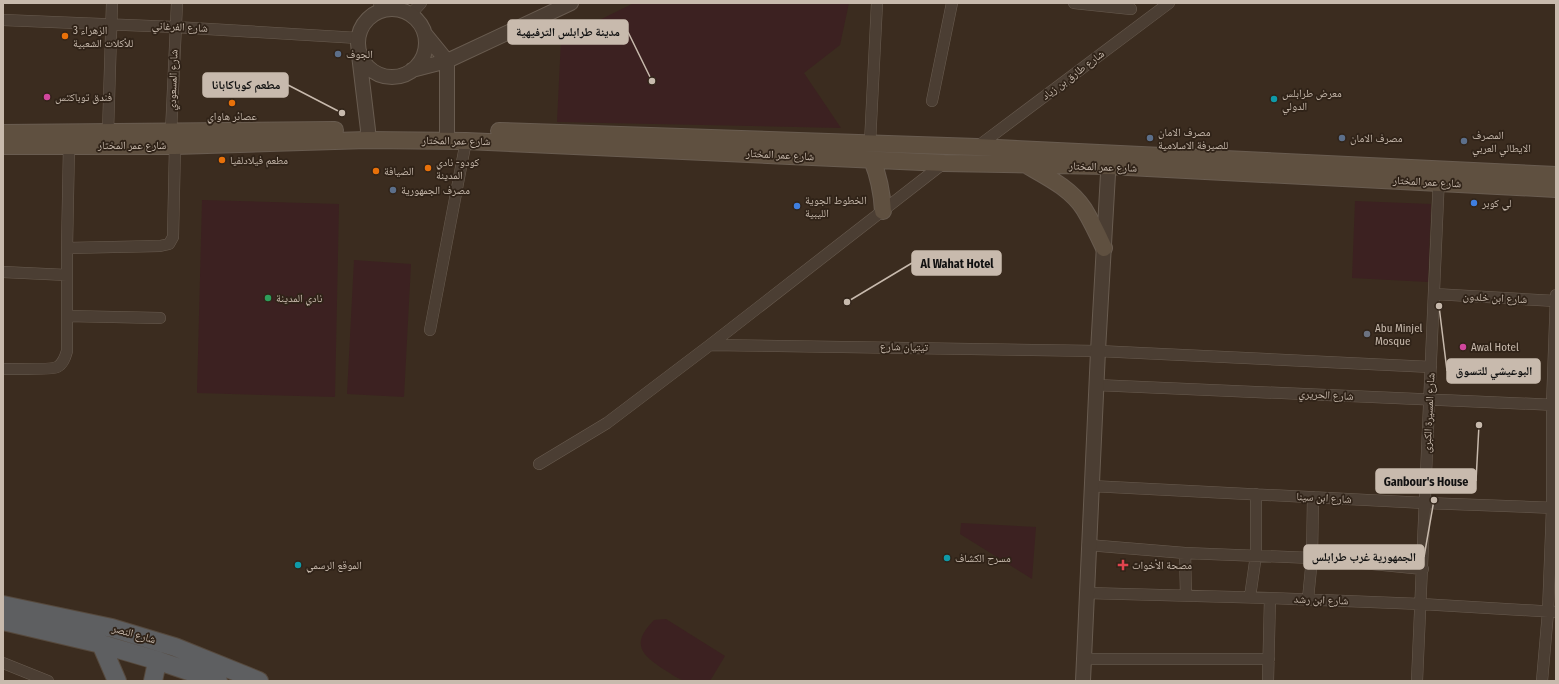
<svg xmlns="http://www.w3.org/2000/svg" width="1559" height="684" viewBox="0 0 1559 684" font-family="'Fira Sans Condensed','Noto Naskh Arabic',sans-serif">
<style>
.green{fill:#3c2121}
.lines{fill:none;stroke-linecap:round;stroke-linejoin:round}
.minor-casing{stroke:#695c50;stroke-width:12}
.tertiary-casing{stroke:#695c50;stroke-width:16}
.secondary-casing{stroke:#695c50;stroke-width:18}
.trunk-casing{stroke:#56493d;stroke-width:20}
.minor{stroke:#4b3e33;stroke-width:11}
.tertiary{stroke:#4b3e33;stroke-width:14}
.secondary{stroke:#5f5040;stroke-width:16}
.trunk{stroke:#5e5f61;stroke-width:18}
.food-dot{fill:#e8710a;stroke:#302318;stroke-width:1.5}
.service-dot{fill:#5c6f8a;stroke:#302318;stroke-width:1.5}
.hotel-dot{fill:#d1479c;stroke:#302318;stroke-width:1.5}
.culture-dot{fill:#0f9aa8;stroke:#302318;stroke-width:1.5}
.shop-dot{fill:#3f7fe0;stroke:#302318;stroke-width:1.5}
.leisure-dot{fill:#2e9e5b;stroke:#302318;stroke-width:1.5}
.worship-dot{fill:#6b7280;stroke:#302318;stroke-width:1.5}
.health-dot{fill:#e0444e;stroke:#302318;stroke-width:1.5}
.labels{text-anchor:middle;dominant-baseline:central;stroke-width:3.5;stroke-linejoin:round;paint-order:stroke}
.street-label{font-size:11px;fill:#c8baad;stroke:#302318}
.poi-label{font-size:11px;fill:#c8baad;stroke:#302318;text-anchor:start}
.leader{fill:none;stroke:#c8baad;stroke-width:1.5}
.callout-dot{fill:#c8baad;stroke:#302318;stroke-width:1.5}
.callout{fill:#c8baad;stroke:#c8baad;stroke-width:1.5}
.callout-label{font-size:12px;text-anchor:middle;font-weight:bold;fill:#111}
</style>
<rect width="100%" height="100%" fill="#3b2c1f"/>
<path class="green" d="M634,3H849L840,45L804,73L841,128L557,122L561,39Z
M202,200L339,204L335,397L197,393Z
M1355,201L1431,204L1428,282L1352,278Z
M354,260L411,264L404,397L347,394Z
M961,523L1036,527L1032,579L960,534Z
M666,619L725,656L710,681C702,681 689,683 682,680C676,678 669,672 663,669C639,653 632,643 654,620Z"/>
<g class="lines">
<g class="minor-casing">
<path id="minor" d="M379,3L387,9
M1074,3L1131,9
M411,14L421,3
M3,20L175,27L358,38
M932,101L952,3
M108,132L112,3
M171,132L177,3
M870,143L877,3
M977,147L1169,3
M67,248L160,246L169,244L173,237L175,146
M3,272L67,275
M1434,294L1556,301
M67,316L160,318
M430,330L466,141
M710,345L1098,351L1431,367
M3,369C12,369 51,370 57,367C63,364 65,358 67,351V248L69,146
M1096,385L1556,405
M539,464L607,423L710,345L944,163
M1091,486L1425,503L1556,508
M1088,545L1185,553L1312,558L1423,569
M1185,553L1186,595
M1087,593L1270,598L1421,604L1556,612
M1250,597L1256,555V494
M1308,599L1312,558L1313,497
M1084,659H1269
M3,663L48,681
M1268,681L1270,598
M1417,681L1439,176
M1542,681L1548,612L1552,508V405L1556,295"/>
</g>
<g class="tertiary-casing">
<path id="tertiary" d="M358 43a34 34 0 1 1 68 0a34 34 0 1 1-68 0Z
M425,34L447,61V140
M359,55L368,130L367,140
M412,70L447,61L571,3
M1083,681L1098,351L1109,156"/>
</g>
<g class="secondary-casing">
<path id="secondary" d="M499,131L977,147L1556,175
M3,133L335,130
M3,146H175L367,140L466,141L944,163L1109,166L1556,189
M872,160C879,177 882,192 883,211
M1028,166C1049,178 1071,189 1084,209C1092,222 1098,235 1104,248"/>
</g>
<g class="trunk-casing">
<path id="trunk" d="M3,605L112,628L175,647L259,681
M3,621L101,644L159,661L218,681
M101,644L117,681
M153,681L156,667L159,661"/>
</g>
<use href="#minor" class="minor"/>
<use href="#tertiary" class="tertiary"/>
<use href="#secondary" class="secondary"/>
<use href="#trunk" class="trunk"/>
</g>
<g class="food-dot">
<circle cx="65" cy="36" r="4"/>
<circle cx="232" cy="103" r="4"/>
<circle cx="222" cy="160" r="4"/>
<circle cx="428" cy="168" r="4"/>
<circle cx="376" cy="171" r="4"/>
</g>
<g class="service-dot">
<circle cx="338" cy="54" r="4"/>
<circle cx="1150" cy="138" r="4"/>
<circle cx="1342" cy="138" r="4"/>
<circle cx="1464" cy="141" r="4"/>
<circle cx="393" cy="190" r="4"/>
</g>
<g class="hotel-dot">
<circle cx="47" cy="97" r="4"/>
<circle cx="1463" cy="347" r="4"/>
</g>
<g class="culture-dot">
<circle cx="1274" cy="99" r="4"/>
<circle cx="947" cy="558" r="4"/>
<circle cx="298" cy="565" r="4"/>
</g>
<g class="shop-dot">
<circle cx="1474" cy="203" r="4"/>
<circle cx="797" cy="206" r="4"/>
</g>
<circle class="leisure-dot" cx="268" cy="298" r="4"/>
<circle class="worship-dot" cx="1367" cy="334" r="4"/>
<path class="health-dot" d="M1121 559h4v4h4v4h-4v4h-4v-4h-4v-4h4z"/>
<g class="labels">
<g class="street-label">
<text transform="translate(180 27) rotate(3)">شارع الفرغاني</text>
<text transform="translate(1073 75) rotate(-37)">شارع طارق بن زياد</text>
<text transform="translate(173 80) rotate(-88)">شارع المسعودي</text>
<text transform="translate(456 141) rotate(1)">شارع عمر المختار</text>
<text x="132" y="145">شارع عمر المختار</text>
<text transform="translate(780 155) rotate(3)">شارع عمر المختار</text>
<text transform="translate(1103 167) rotate(2)">شارع عمر المختار</text>
<text transform="translate(1427 182) rotate(3)">شارع عمر المختار</text>
<text transform="translate(1495 298) rotate(3)">شارع ابن خلدون</text>
<text transform="translate(904 347) rotate(1)">تيتيان شارع</text>
<text transform="translate(1326 395) rotate(3)">شارع الحريري</text>
<text transform="translate(1429 413) rotate(-87)">شارع المسيرة الكبرى</text>
<text transform="translate(1324 498) rotate(3)">شارع ابن سينا</text>
<text transform="translate(1321 600) rotate(2)">شارع ابن رشد</text>
<text transform="translate(134 634) rotate(16)">شارع النصر</text>
</g>
<g class="poi-label">
<text x="73" y="30">الزهراء 3<tspan x="73" dy="13">للأكلات الشعبية</tspan></text>
<text x="346" y="54">الجوف</text>
<text x="1282" y="93">معرض طرابلس<tspan x="1282" dy="13">الدولي</tspan></text>
<text x="55" y="97">فندق توباكتس</text>
<text x="232" y="116" text-anchor="middle">عصائر هاواي</text>
<text x="1158" y="132">مصرف الامان<tspan x="1158" dy="13">للصيرفة الاسلامية</tspan></text>
<text x="1472" y="135">المصرف<tspan x="1472" dy="13">الايطالي العربي</tspan></text>
<text x="1350" y="138">مصرف الامان</text>
<text x="230" y="160">مطعم فيلادلفيا</text>
<text x="436" y="162">كودو- نادي<tspan x="436" dy="13">المدينة</tspan></text>
<text x="384" y="171">الضيافة</text>
<text x="401" y="190">مصرف الجمهورية</text>
<text x="805" y="200">الخطوط الجوية<tspan x="805" dy="13">الليبية</tspan></text>
<text x="1482" y="203">لي كوبر</text>
<text x="276" y="298">نادي المدينة</text>
<text x="1375" y="328">Abu Minjel<tspan x="1375" dy="13">Mosque</tspan></text>
<text x="1471" y="347">Awal Hotel</text>
<text x="955" y="558">مسرح الكشاف</text>
<text x="306" y="565">الموقع الرسمي</text>
<text x="1132" y="565">مصحة الأخوات</text>
</g>
</g>
<path class="leader" d="M652 81L628 32M342 113L288 85M847 302L912 263M1439 306L1447 371M1479 425L1476 481M1434 500L1424 557"/>
<g class="callout-dot">
<circle cx="652" cy="81" r="4"/>
<circle cx="342" cy="113" r="4"/>
<circle cx="847" cy="302" r="4"/>
<circle cx="1439" cy="306" r="4"/>
<circle cx="1479" cy="425" r="4"/>
<circle cx="1434" cy="500" r="4"/>
</g>
<g class="callout">
<rect x="508" y="20" width="120" height="24" rx="4"/>
<rect x="203" y="73" width="85" height="24" rx="4"/>
<rect x="912" y="251" width="89" height="24" rx="4"/>
<rect x="1447" y="359" width="93" height="24" rx="4"/>
<rect x="1376" y="469" width="100" height="24" rx="4"/>
<rect x="1304" y="545" width="120" height="24" rx="4"/>
</g>
<g class="callout-label">
<text x="568" y="36">مدينة طرابلس الترفيهية</text>
<text x="246" y="89">مطعم كوباكابانا</text>
<text x="957" y="268">Al Wahat Hotel</text>
<text x="1494" y="375">البوعيشي للتسوق</text>
<text x="1426" y="486">Ganbour's House</text>
<text x="1364" y="561">الجمهورية غرب طرابلس</text>
</g>
<rect width="1559" height="684" fill="none" stroke="#c8baad" stroke-width="8"/>
</svg>
